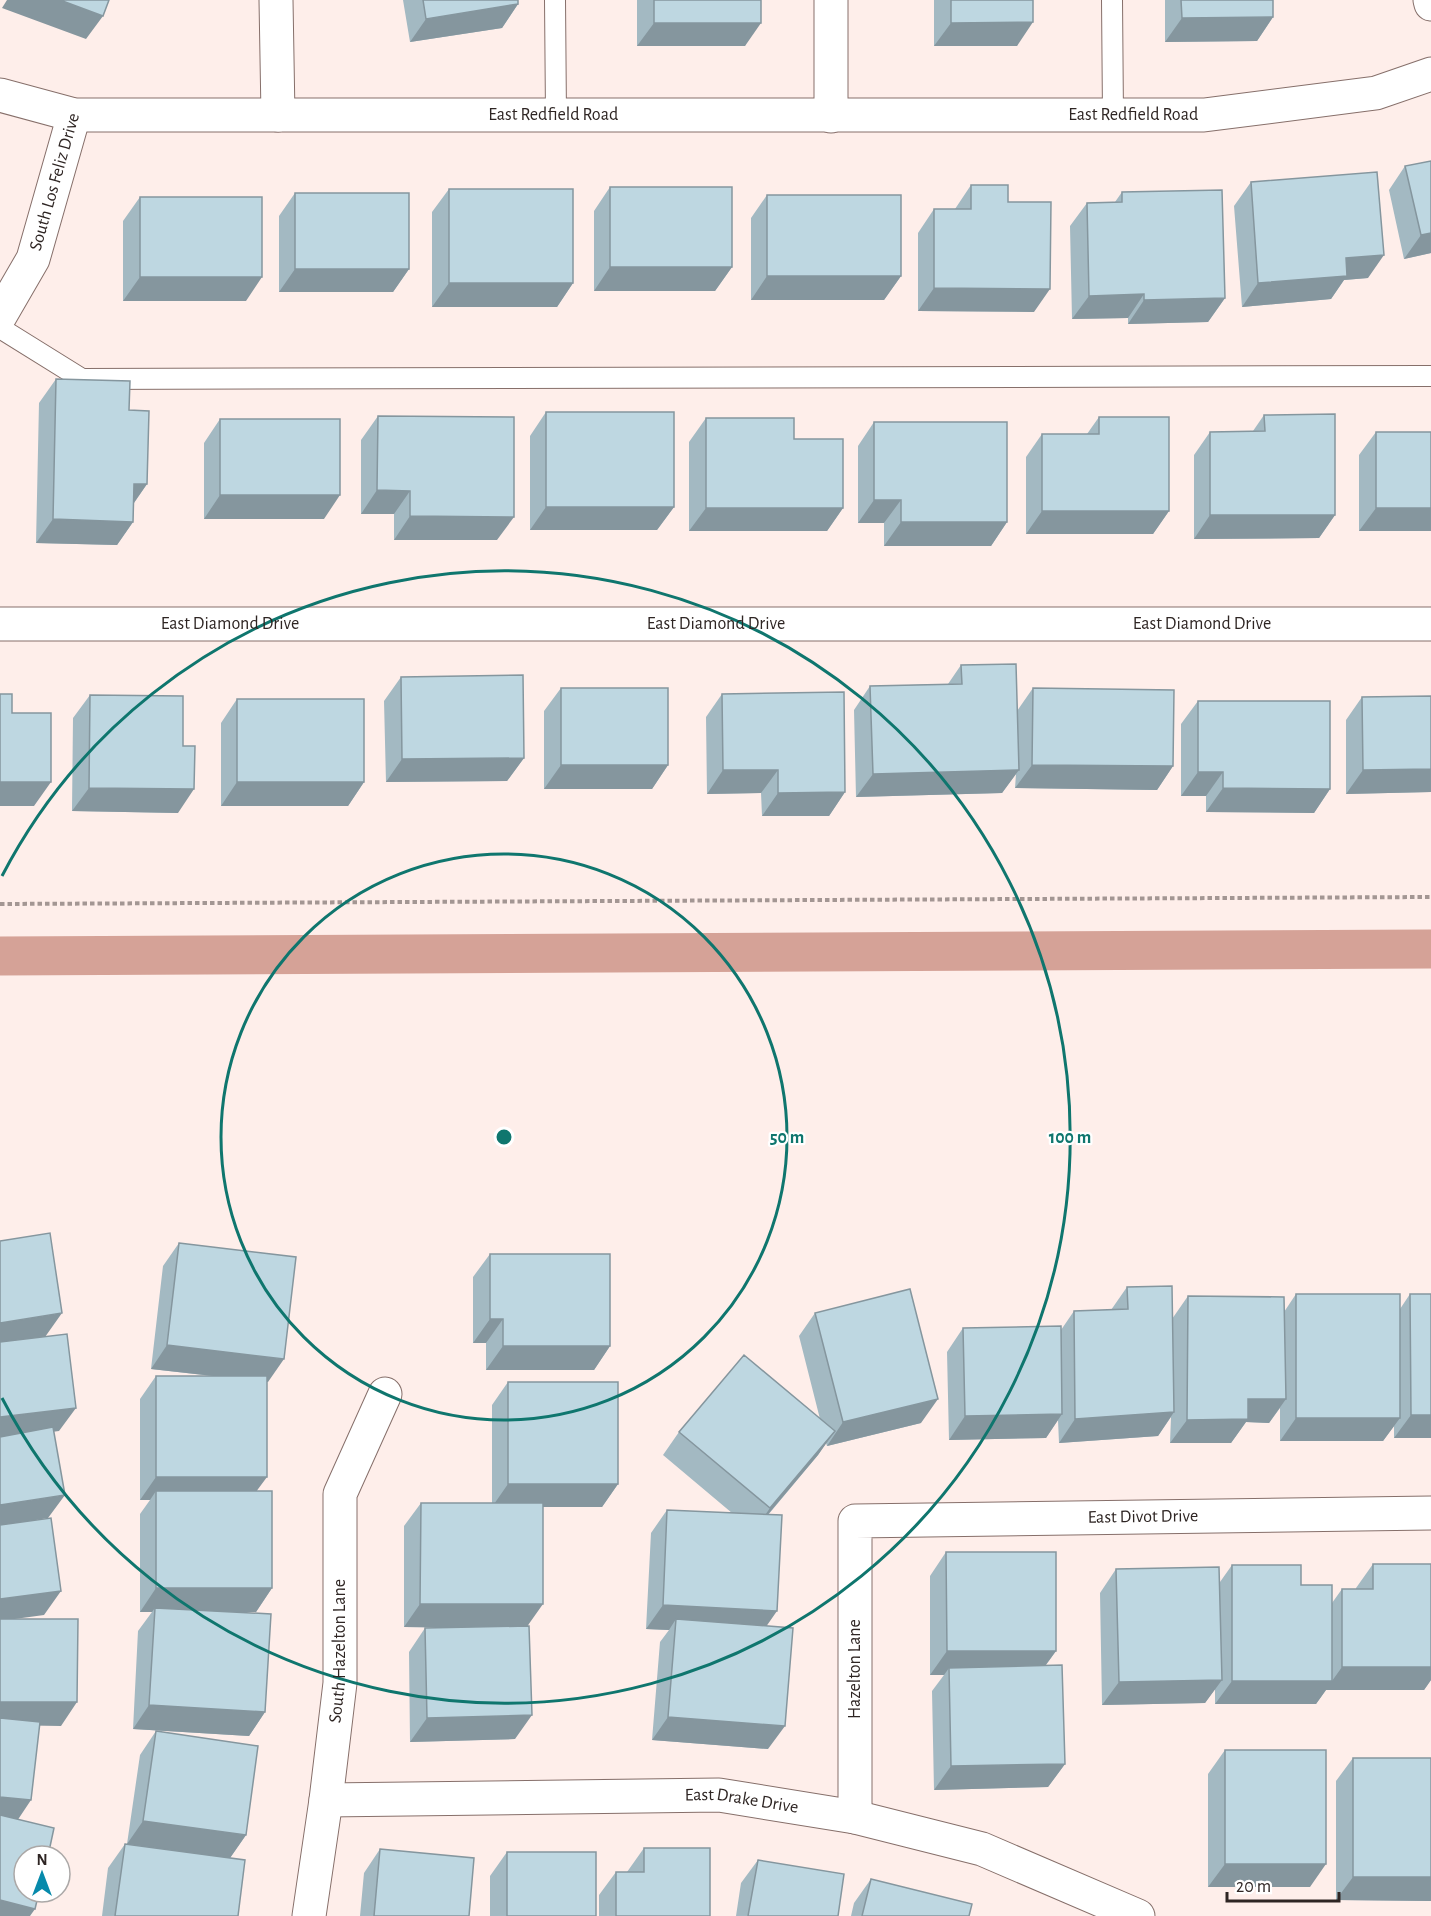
<svg xmlns="http://www.w3.org/2000/svg" width="1431" height="1916" viewBox="0 0 1431 1916" font-family="'Alegreya Sans',sans-serif">
<style>
.lines{fill:none;stroke-linecap:round;stroke-linejoin:round}
.canal{stroke:#d5a297;stroke-width:39}
.lane-casing{stroke:#866f6a;stroke-width:22}
.street-casing{stroke:#866f6a;stroke-width:35}
.path{stroke:#a39693;stroke-width:4;stroke-dasharray:4.5 3;stroke-linecap:butt}
.lane{stroke:#fff;stroke-width:20}
.street{stroke:#fff;stroke-width:33}
.wall{fill:#a3b9c2}
.shaded-wall{fill:#85969e}
.building{fill:#bed7e1;stroke:#85969e;stroke-width:1.5}
.ring{fill:none;stroke:#0f766e;stroke-width:3}
.labels{text-anchor:middle;dominant-baseline:central;stroke-width:4.5;stroke-linejoin:round;paint-order:stroke}
.street-label{font-size:18px;fill:#2e2523;stroke:#fff}
.centre{fill:#0f766e;stroke:#fff;stroke-width:3}
.ring-label{font-size:18px;text-anchor:middle;font-weight:bold;fill:#0f766e;stroke:#fff;stroke-width:4.5;stroke-linejoin:round;paint-order:stroke}
</style>
<rect width="100%" height="100%" fill="#feeeea"/>
<g class="lines">
<path class="canal" d="M0,956L1431,949"/>
<g class="lane-casing">
<path id="lane" d="M555,0L556,115
M1112,0L1113,115
M0,328L82,379L1431,376"/>
</g>
<g class="street-casing">
<g id="street">
<path d="M276,0L278,115"/>
<path d="M831,0V116"/>
<path d="M1430,0L1431,4"/>
<path id="s1" d="M0,95L74,115H1204L1376,93L1431,74"/>
<path id="s2" d="M0,316L33,259L74,115"/>
<path id="s3" d="M0,624H1431"/>
<path id="s4" d="M326,1800L719,1795L855,1817L982,1849L1138,1916"/>
<path id="s5" d="M855,1817V1521L1431,1513"/>
<path id="s6" d="M309,1916L326,1800L340,1683V1494L385,1394"/>
</g>
</g>
<path class="path" d="M0,904L1431,897"/>
<use href="#lane" class="lane"/>
<use href="#street" class="street"/>
</g>
<path class="wall" d="M403,0H518V4L502,28L410,42Z
M637,0H761L745,46H637Z
M934,0H1033L1017,46H934Z
M1165,0H1273V17L1257,41L1165,42Z
M1405,166L1431,253L1404,259L1389,190Z
M1251,182L1368,278L1344,280L1331,299L1242,307L1234,206Z
M971,185L1008,202L1034,312L918,311V233L934,209H955Z
M610,187L732,267L715,291H594V211Z
M449,189L573,283L557,307H432V212Z
M1122,192L1225,298L1208,322L1128,324V318L1072,319L1070,226L1087,203L1115,202Z
M295,193L409,269L393,292H279V216Z
M767,195L901,276L884,300H751V218Z
M140,197L246,301H123V221Z
M56,379L129,410L147,484L134,503L133,522L117,545L36,543L39,403Z
M546,412L674,507L657,530H530V436Z
M1264,415L1335,515L1319,538L1194,539V455L1210,432L1253,431Z
M378,416L497,540H394V514H361V440Z
M1099,417L1169,511L1153,534H1026V457L1042,434H1087Z
M706,418L794,439L843,508L827,531H689V442Z
M220,419L324,519H204V443Z
M874,422L1007,522L991,546H884V523H858V446Z
M1376,432L1431,531H1359V455Z
M961,665L1017,711L1033,688L1173,766L1157,790L1015,788L1016,774L1002,793L856,797L854,710L870,686L948,684Z
M401,677L524,758L507,781L386,782L384,701Z
M561,688L668,765L652,789H544V711Z
M722,694L845,792L829,816H762L761,793L707,794L706,717Z
M90,695L178,813L72,811L73,718Z
M1431,696V792L1346,794V720L1362,697Z
M237,699L364,782L348,806H221V723Z
M1198,701L1330,789L1314,813L1206,812V796H1181V724Z
M179,1243L268,1382H267L257,1491L272,1588L256,1612H223L265,1712L249,1736L133,1729L138,1631L152,1612H140V1514L150,1500H140V1399L156,1376H212L151,1369L163,1266Z
M490,1254L610,1346L594,1370H486V1343H473V1277Z
M1127,1287L1172,1319L1188,1296L1284,1312L1296,1294L1400,1309L1410,1294L1431,1438H1394V1426L1383,1441H1280V1408L1269,1423L1246,1422L1231,1443H1170L1171,1417L1158,1436L1059,1443L1058,1420L1046,1438L949,1440L947,1352L963,1328L1061,1330L1074,1311L1111,1310Z
M815,1313L921,1423L827,1446L826,1443L818,1455L768,1515L766,1626L768,1749L652,1740L660,1642L669,1630L646,1629L651,1533L667,1510L732,1513L663,1455L679,1432L820,1419L799,1336Z
M508,1382L618,1484L602,1507H543L528,1626L515,1739L410,1742L409,1652L425,1628H455L404,1627V1526L421,1503H492V1405Z
M946,1552L1056,1651L1046,1665L1065,1764L1048,1787L934,1790L932,1691L944,1675H930V1576Z
M1373,1564H1431V1680L1424,1690H1326L1316,1704H1215V1689L1205,1703L1102,1705L1100,1593L1116,1569L1220,1582L1232,1565L1301,1585L1332,1603L1342,1589H1356V1588Z
M156,1731L246,1835L230,1858L238,1916H102L108,1868L125,1844H127L140,1755Z
M1225,1750L1310,1887H1208V1774Z
M1353,1758H1431V1901L1336,1900V1781Z
M644,1848L710,1916H599V1895L616,1872H627Z
M380,1849L469,1916H360L364,1873Z
M507,1852L596,1916H490V1876Z
M758,1860L838,1916H736L741,1883Z
M871,1879L969,1916H851L854,1903Z"/>
<path class="shaded-wall" d="M7,0H60L103,16L86,39L2,8Z
M518,4L502,28L410,42L426,19Z
M1273,17L1257,41L1165,42L1182,18Z
M1033,22L1017,46H934L951,23Z
M654,23H761L745,46H637Z
M1431,233V253L1404,259L1421,235Z
M1384,255L1368,278L1344,280L1331,299L1242,307L1258,283L1346,258Z
M610,267H732L715,291H594Z
M295,269H409L393,292H279Z
M767,276H901L884,300H751Z
M140,277H262L246,301H123Z
M449,283H573L557,307H432Z
M934,288L1050,289L1034,312L918,311Z
M1144,294L1128,318L1072,319L1089,296Z
M1225,298L1208,322L1128,324L1144,300Z
M134,484H147L131,507Z
M377,490L410,491L394,514H361Z
M220,495H340L324,519H204Z
M874,500H901L884,523H858Z
M546,507H674L657,530H530Z
M706,508H843L827,531H689Z
M1376,508H1431V531H1359Z
M1042,511H1169L1153,534H1026Z
M1210,515H1335L1319,538L1194,539Z
M410,516L514,517L497,540H394Z
M53,519L133,522L117,545L36,543Z
M901,522H1007L991,546H884Z
M524,758L507,781L386,782L402,759Z
M561,765H668L652,789H544Z
M1032,765L1173,766L1157,790L1015,788Z
M1431,769V792L1346,794L1363,770Z
M723,770H778L761,793L707,794Z
M1019,770L1002,793L856,797L873,774Z
M1198,772H1223L1206,796H1181Z
M0,782H51L34,806H0Z
M237,782H364L348,806H221Z
M89,788L194,789L178,813L72,811Z
M1223,788L1330,789L1314,813L1206,812Z
M845,792L829,816H762L778,793Z
M62,1313L45,1337L0,1344V1323Z
M490,1319H503L486,1343H473Z
M167,1345L284,1359L268,1382L151,1369Z
M503,1346H610L594,1370H486Z
M938,1399L921,1423L827,1446L843,1422Z
M1248,1399H1286L1269,1423L1246,1422L1231,1443H1170L1187,1420Z
M76,1408L59,1431L0,1439V1417Z
M1174,1412L1158,1436L1059,1443L1075,1419Z
M1062,1414L1046,1438L949,1440L965,1416Z
M1411,1415H1431V1438H1394Z
M1296,1418H1400L1383,1441H1280Z
M835,1431L818,1455L754,1531L770,1508Z
M156,1477H267L250,1500L156,1491L150,1500H140Z
M508,1484H618L602,1507H492Z
M65,1495L48,1518L0,1526V1505Z
M156,1588H272L256,1612H155V1608L152,1612H140Z
M61,1591L44,1615L0,1621V1599Z
M420,1604H543L526,1628L404,1627Z
M663,1605L777,1611L761,1634L676,1619L669,1630L646,1629Z
M947,1651H1056L1039,1674L949,1668L944,1675H930Z
M1342,1667H1431V1680L1424,1690H1326L1316,1704H1215L1232,1681H1332Z
M1222,1680L1205,1703L1102,1705L1119,1682Z
M0,1702H77L61,1726L0,1725Z
M149,1705L265,1712L249,1736L133,1729Z
M532,1715L515,1739L410,1742L427,1718Z
M668,1717L785,1726L768,1749L652,1740Z
M1065,1764L1048,1787L934,1790L951,1766Z
M0,1797L31,1800L15,1824L0,1822Z
M143,1821L246,1835L230,1858L127,1844Z
M1225,1864H1326L1310,1887H1208Z
M1353,1877H1431V1901L1336,1900Z
M0,1900L35,1909L30,1916H0Z"/>
<path class="building" d="M60,0H109L103,16Z
M423,0H518V4L426,19Z
M654,0H761V23H654Z
M951,0H1033V22L951,23Z
M1181,0H1273V17L1182,18Z
M1431,161V233L1421,235L1405,166Z
M1377,172L1384,255L1346,258L1347,276L1258,283L1251,182Z
M971,185H1008V202H1051L1050,289L934,288V209H971Z
M610,187H732V267H610Z
M449,189H573V283H449Z
M1222,190L1225,298L1144,300V294L1089,296L1087,203L1122,202V192Z
M295,193H409V269H295Z
M767,195H901V276H767Z
M140,197H262V277H140Z
M56,379L130,381L129,410L149,411L147,484H134L133,522L53,519Z
M546,412H674V507H546Z
M1335,414V515H1210V432L1265,431L1264,415Z
M378,416L514,417V517L410,516V491L377,490Z
M1099,417H1169V511H1042V434H1099Z
M706,418H794V439H843V508H706Z
M220,419H340V495H220Z
M874,422H1007V522H901V500H874Z
M1376,432H1431V508H1376Z
M1016,664L1019,770L873,774L870,686L962,684L961,665Z
M523,675L524,758L402,759L401,677Z
M561,688H668V765H561Z
M1033,688L1174,690L1173,766L1032,765Z
M844,692L845,792L778,793V770H723L722,694Z
M0,694H12V713H51V782H0Z
M90,695L183,696V746H195L194,789L89,788Z
M1431,696V769L1363,770L1362,697Z
M237,699H364V782H237Z
M1198,701H1330V789L1223,788V772H1198Z
M50,1233L62,1313L0,1323V1241Z
M179,1243L296,1257L284,1359L167,1345Z
M490,1254H610V1346H503V1319H490Z
M1172,1286L1174,1412L1075,1419L1074,1311L1128,1309L1127,1287Z
M910,1289L938,1399L843,1422L815,1313Z
M1296,1294H1400V1418H1296Z
M1410,1294H1431V1415H1411Z
M1188,1296L1284,1297L1286,1399H1248V1419L1187,1420Z
M1061,1326L1062,1414L965,1416L963,1328Z
M67,1334L76,1408L0,1417V1342Z
M744,1355L835,1431L770,1508L679,1432Z
M156,1376H267V1477H156Z
M508,1382H618V1484H508Z
M53,1427L65,1495L0,1505V1437Z
M156,1491H272V1588H156Z
M421,1503H543V1604H420Z
M667,1510L782,1515L777,1611L663,1605Z
M51,1518L61,1591L0,1599V1525Z
M946,1552H1056V1651H947Z
M1373,1564H1431V1667H1342V1589H1373Z
M1232,1565H1301V1585H1332V1681H1232Z
M1219,1567L1222,1680L1119,1682L1116,1569Z
M155,1608L271,1614L265,1712L149,1705Z
M0,1619H78L77,1702H0Z
M676,1619L793,1628L785,1726L668,1717Z
M529,1626L532,1715L427,1718L425,1628Z
M1062,1665L1065,1764L951,1766L949,1668Z
M0,1718L40,1722L31,1800L0,1797Z
M156,1731L258,1746L246,1835L143,1821Z
M1225,1750H1326V1864H1225Z
M1353,1758H1431V1877H1353Z
M0,1815L54,1828L48,1856H24V1892H39L35,1909L0,1900Z
M125,1844L245,1860L238,1916H115Z
M644,1848H710V1916H616V1872H644Z
M380,1849L474,1858L469,1916H374Z
M507,1852H596V1916H507Z
M758,1860L844,1874L838,1916H748Z
M871,1879L972,1904L969,1916H862Z"/>
<g class="ring">
<circle cx="504" cy="1137" r="283"/>
<path d="M2 876A566 566 0 1 1 2 1398"/>
</g>
<g class="labels">
<g class="street-label">
<text stroke="none"><textPath href="#s1" startOffset="556">East Redfield Road</textPath></text>
<text stroke="none"><textPath href="#s1" startOffset="1136">East Redfield Road</textPath></text>
<text stroke="none"><textPath href="#s2" startOffset="146">South Los Feliz Drive</textPath></text>
<text stroke="none"><textPath href="#s3" startOffset="230">East Diamond Drive</textPath></text>
<text stroke="none"><textPath href="#s3" startOffset="716">East Diamond Drive</textPath></text>
<text stroke="none"><textPath href="#s3" startOffset="1202">East Diamond Drive</textPath></text>
<text stroke="none"><textPath href="#s5" startOffset="584">East Divot Drive</textPath></text>
<text stroke="none"><textPath href="#s6" startOffset="267">South Hazelton Lane</textPath></text>
<text transform="translate(855 1669) rotate(-90)">Hazelton Lane</text>
<text stroke="none"><textPath href="#s4" startOffset="416">East Drake Drive</textPath></text>
</g>
</g>
<circle cx="504" cy="1137" r="9" class="centre"/>
<g class="ring-label">
<text x="787" y="1143">50 m</text>
<text x="1070" y="1143">100 m</text>
</g>
<g transform="translate(42 1874)"><circle r="28" fill="#ffffff" stroke="#aba8a7" stroke-width="1.5"/>
<path d="M0-4.5L10 22L0 15L-10 22Z" fill="#078aab"/>
<text y="-9" font-size="16" font-weight="bold" text-anchor="middle" fill="#2e2523">N</text>
</g>
<path d="M1227 1892v9h112v-9" fill="none" stroke="#2e2523" stroke-width="3"/>
<text x="1236" y="1892" font-size="18" fill="#2e2523" stroke="#ffffff" stroke-width="4.5" paint-order="stroke">20 m</text>
</svg>
